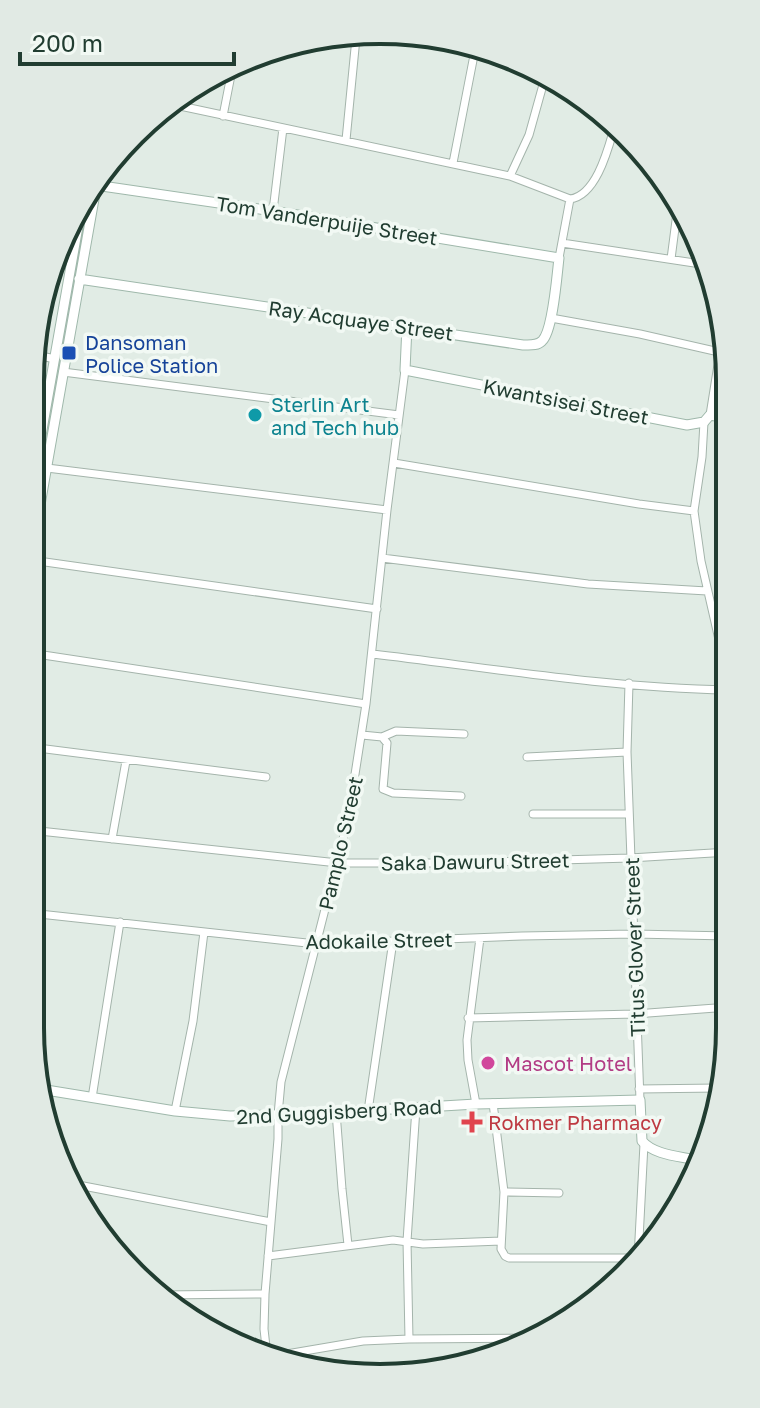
<svg xmlns="http://www.w3.org/2000/svg" width="760" height="1408" viewBox="0 0 760 1408" font-family="'Golos Text',sans-serif">
<style>
.lines{fill:none;stroke-linecap:round;stroke-linejoin:round}
.stream{stroke:#88d2d1;stroke-width:2}
.street-casing{stroke:#a4b4ab;stroke-width:9}
.secondary-casing{stroke:#9fb8ab;stroke-width:11}
.street{stroke:#fff;stroke-width:7}
.secondary{stroke:#fff;stroke-width:9}
.transit-dot{fill:#1a4fb4;stroke:#f2f9f4;stroke-width:3}
.culture-dot{fill:#0f9aa8;stroke:#f2f9f4;stroke-width:3}
.hotel-dot{fill:#d1479c;stroke:#f2f9f4;stroke-width:3}
.health-dot{fill:#e0444e;stroke:#f2f9f4;stroke-width:3}
.labels{text-anchor:middle;dominant-baseline:central;stroke-width:7;stroke-linejoin:round;paint-order:stroke}
.street-label{font-size:20px;fill:#213d31;stroke:#f2f9f4}
.transit-label{font-size:20px;fill:#164399;stroke:#f2f9f4;text-anchor:start}
.culture-label{font-size:20px;fill:#0d838f;stroke:#f2f9f4;text-anchor:start}
.hotel-label{font-size:20px;fill:#b23c85;stroke:#f2f9f4;text-anchor:start}
.health-label{font-size:20px;fill:#be3a42;stroke:#f2f9f4;text-anchor:start}
.rim{fill:none;stroke:#213d31;stroke-width:4}
</style>
<rect width="100%" height="100%" fill="#e1ece5"/>
<g class="lines">
<path class="stream" d="M727,451L725,482L728,541"/>
<g class="street-casing">
<path id="street" d="M166,103L510,176L570,199
M223,116L232,70
M346,140L356,38
M453,163L475,50
M510,176L529,135L546,74
M570,199C595,196 607,153 613,132
M273,211L283,128
M562,243L701,264
M559,258L570,199
M671,259L678,205
M551,318L640,334L719,352
M32,354L55,359
M63,372L399,415
M710,415L724,327
M704,422L702,457L694,511L701,561L728,679
M394,463L639,504L694,511
M47,468L387,510
M382,558L588,584L707,591
M31,560L377,609
M30,653L366,704
M373,654C490,668 609,688 728,690
M629,683L627,752L640,1100
M362,735L382,737L387,743L383,789L393,793L461,796
M382,737L396,731L464,734
M30,747L266,777
M527,757L627,752
M533,814H629
M30,830L338,863H453L630,858L729,852
M112,839L126,761
M30,913L316,944L522,936L634,934L729,936
M30,957L37,914
M468,1018L635,1014L729,1007
M639,1089L718,1088
M92,1098L120,922
M493,1103L504,1192L501,1249L505,1256L509,1258H638L644,1144
M476,1104L468,1060L467,1040L480,938
M175,1111L193,1021L204,932
M368,1111L393,941
M336,1112L342,1189L348,1245
M73,1184L271,1222
M504,1192L559,1193
M268,1256L393,1240L423,1244L501,1241
M160,1295L265,1294
M409,1339L407,1241L416,1108
M267,1356L264,1329L265,1294L278,1139V1115L281,1082L348,819L366,704L387,510L405,370
M269,1357L363,1341L409,1339L536,1338"/>
</g>
<g class="secondary-casing">
<path id="secondary" d="M79,279L523,345C530,345 537,346 542,341C553,331 557,274 559,258L273,211L95,185
M407,326L405,370L687,425L704,422L710,415L727,418
M31,492L83,198
M31,556L97,182
M40,1089L175,1111L230,1116L308,1114L476,1104L640,1100L642,1141C654,1155 679,1156 696,1160"/>
</g>
<use href="#street" class="street"/>
<use href="#secondary" class="secondary"/>
</g>
<rect class="transit-dot" x="61" y="345" width="16" height="16" rx="4"/>
<circle class="culture-dot" cx="255" cy="415" r="8"/>
<circle class="hotel-dot" cx="488" cy="1063" r="8"/>
<path class="health-dot" d="M468 1110h8v8h8v8h-8v8h-8v-8h-8v-8h8z"/>
<g class="labels">
<g class="street-label">
<text transform="translate(327 220) rotate(9)">Tom Vanderpuije Street</text>
<text transform="translate(361 320) rotate(8)">Ray Acquaye Street</text>
<text transform="translate(566 401) rotate(11)">Kwantsisei Street</text>
<text transform="translate(340 843) rotate(-77)">Pamplo Street</text>
<text transform="translate(475 861) rotate(-1)">Saka Dawuru Street</text>
<text transform="translate(379 940) rotate(-1)">Adokaile Street</text>
<text transform="translate(634 947) rotate(-92)">Titus Glover Street</text>
<text transform="translate(339 1111) rotate(-3)">2nd Guggisberg Road</text>
</g>
<g class="transit-label">
<text x="85" y="342">Dansoman<tspan x="85" dy="23">Police Station</tspan></text>
</g>
<g class="culture-label">
<text x="271" y="404">Sterlin Art<tspan x="271" dy="23">and Tech hub</tspan></text>
</g>
<g class="hotel-label">
<text x="504" y="1063">Mascot Hotel</text>
</g>
<g class="health-label">
<text x="488" y="1122">Rokmer Pharmacy</text>
</g>
</g>
<path d="M0 0H760V1408H0ZM380 44H380A336 336 0 0 1 716 380V1028A336 336 0 0 1 380 1364H380A336 336 0 0 1 44 1028V380A336 336 0 0 1 380 44Z" fill="#e1eae4" fill-rule="evenodd"/>
<path class="rim" d="M380 44H380A336 336 0 0 1 716 380V1028A336 336 0 0 1 380 1364H380A336 336 0 0 1 44 1028V380A336 336 0 0 1 380 44Z"/>
<path d="M20 52v12h214v-12" fill="none" stroke="#213d31" stroke-width="4"/>
<text x="32" y="52" font-size="24" fill="#213d31" stroke="#f2f9f4" stroke-width="6" paint-order="stroke">200 m</text>
</svg>
